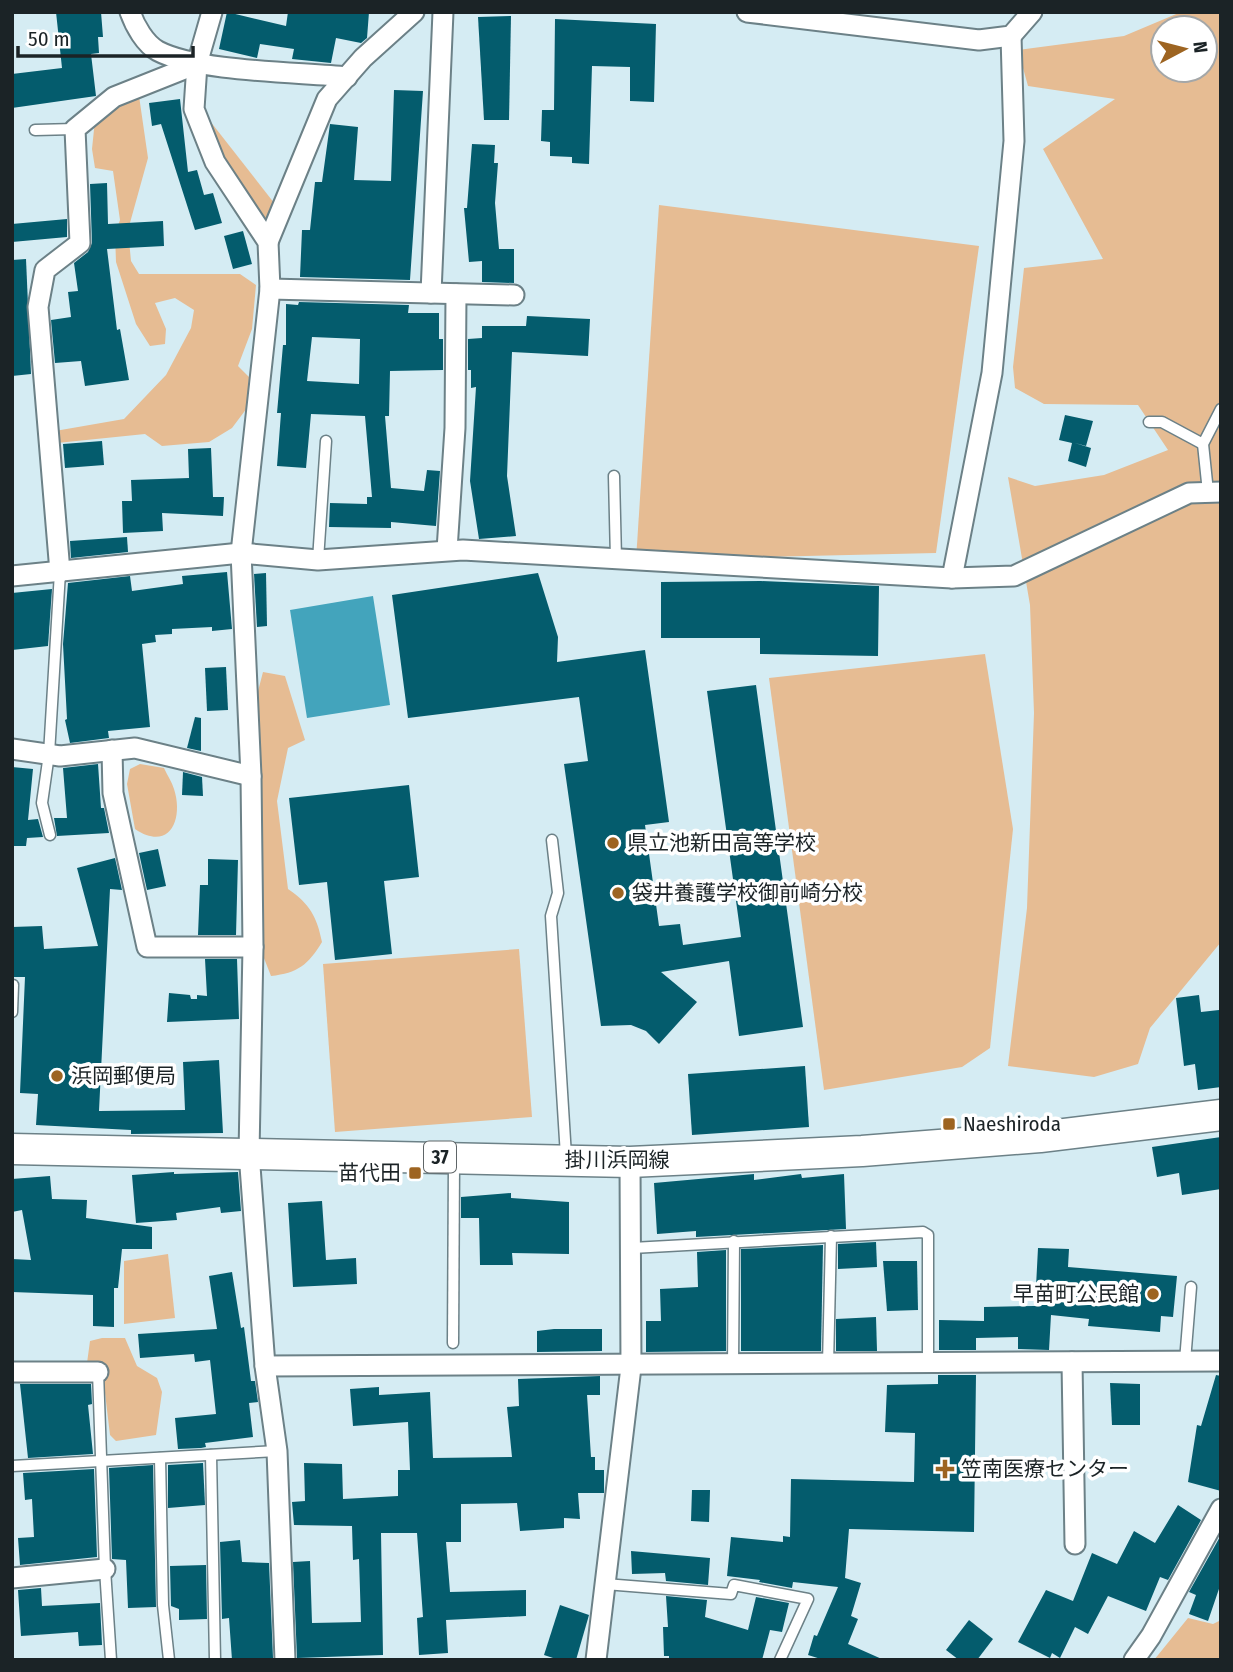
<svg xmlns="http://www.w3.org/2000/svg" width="1233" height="1672" font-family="'Fira Sans Condensed','Noto Sans JP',sans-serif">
	<rect width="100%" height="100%" fill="#d5ecf3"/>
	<g fill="#e6bc93" fill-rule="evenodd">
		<path d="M1181,12H1221V942L1150,1028L1138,1064L1094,1077L1008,1066L1027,908L1034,713L1030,605L1008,477L1035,486L1104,475L1168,450L1138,405L1044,404L1015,388L1013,367L1024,268L1103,259L1043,149L1115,99L1028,86L1018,50L1124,36ZM1163,28H1205V70H1163Z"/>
		<polygon points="138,89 148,158 128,230 131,261 139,274 240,274 256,285 252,329 238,366 249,377 247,408 232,428 209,442 162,446 145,434 57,443 55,431 124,419 166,375 191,328 194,310 175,298 155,303 166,329 165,344 150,346 136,324 116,262 115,234 120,220 113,171 95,168 92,149 95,120"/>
		<polygon points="199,107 278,208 268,234 218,161"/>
		<polygon points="659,205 979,246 936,553 636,560"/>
		<polygon points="985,654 1013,829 990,1048 962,1067 824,1090 769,678"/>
		<path d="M263,672L285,676L305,740L288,748L277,801L288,889C310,904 317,917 322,942C308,965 298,973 271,976L260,948L256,749L257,695Z"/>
		<path d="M140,764L164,768C167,775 172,782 174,789C184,820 169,852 135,829L127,784L130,769Z"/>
		<polygon points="519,949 532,1117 335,1132 323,964"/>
		<polygon points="168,1254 175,1318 124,1324 124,1261"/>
		<polygon points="102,1338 125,1338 137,1366 157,1378 162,1392 156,1435 116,1441 110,1435 105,1393 87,1363 90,1341"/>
		<polygon points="1188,1618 1213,1624 1221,1620 1221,1660 1154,1660"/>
	</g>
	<polygon fill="#43a4bc" points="373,596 390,705 307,718 290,610"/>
	<g fill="#045c6d" fill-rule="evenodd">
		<polygon points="56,12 101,12 103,37 98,37 99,53 91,54 96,96 12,108 12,74 62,68"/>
		<polygon points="227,12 286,26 288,12 369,12 367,38 361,43 336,38 331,63 292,59 294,49 260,44 257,58 219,49"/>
		<polygon points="511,16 509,120 484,120 478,17"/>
		<polygon points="555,19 656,24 654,102 630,101 630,67 592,66 589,164 572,163 572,157 550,156 550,142 541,141 542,110 554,110"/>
		<polygon points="394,90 423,91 410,280 300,277 302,230 310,230 315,182 322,182 330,124 358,127 354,180 391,181"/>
		<polygon points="180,99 188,172 197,170 204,195 213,193 222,223 195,230 161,124 152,126 149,103"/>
		<polygon points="472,144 495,145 494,163 498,163 495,203 499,249 514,249 514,283 482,282 482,261 469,262 464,208 467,208"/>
		<polygon points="107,183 108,224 163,221 164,246 107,249 117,330 120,329 129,380 85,386 81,361 55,363 51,320 71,317 68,292 78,291 74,263 88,252 92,243 90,184"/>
		<polygon points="67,219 67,237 12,242 12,224"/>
		<polygon points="243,231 252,264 233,269 224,236"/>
		<polygon points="26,259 31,374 12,376 12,260"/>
		<path d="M299,302L409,305L408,313H439V339H443V370L390,371L389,416H385L391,488L424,491L427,470L440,471L436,526L391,522V528L329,527L330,503L367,504V497H372L365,416L311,414L306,468L277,466L281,413H277L283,345H286V304L298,305ZM312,337L360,339L359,384L307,381Z"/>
		<polygon points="527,316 590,319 588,356 512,352 507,476 516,536 479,539 470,481 476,387 471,388 471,370 468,370 468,339 482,338 482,326 526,326"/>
		<polygon points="1065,415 1093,421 1086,446 1075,443 1091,448 1086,467 1068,461 1072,443 1059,440"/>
		<polygon points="102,441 104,465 65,468 63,444"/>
		<polygon points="211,448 213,497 224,497 223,516 162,513 163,531 123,533 122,501 132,501 131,480 189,478 188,449"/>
		<polygon points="127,537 128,552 71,558 70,541"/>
		<polygon points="227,572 232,629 212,631 212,627 172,629 172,634 155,635 156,642 142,644 150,727 108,731 109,738 70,743 65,720 67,719 63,644 68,583 130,576 132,591 183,584 182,576"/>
		<polygon points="266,573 267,626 257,627 254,574"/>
		<polygon points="538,573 558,637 557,662 645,650 669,822 645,825 659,926 680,924 683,945 741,937 707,691 756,685 803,1027 739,1036 729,961 661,972 697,1002 659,1044 646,1031 631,1025 601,1026 564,764 588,761 579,697 408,718 392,595"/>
		<polygon points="661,582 761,581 879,586 878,656 760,654 760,638 661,638"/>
		<polygon points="52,589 48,646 12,650 12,593"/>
		<polygon points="226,667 228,710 207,711 205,668"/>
		<polygon points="195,717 201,718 201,751 187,748"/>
		<polygon points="98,764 101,808 104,808 109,833 57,836 54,818 67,818 63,768"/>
		<polygon points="12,767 33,769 28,820 38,819 43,837 27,838 26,846 12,846"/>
		<polygon points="183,772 202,777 203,796 182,795"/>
		<polygon points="409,785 419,877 384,881 392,954 335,960 327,882 299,885 289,798"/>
		<polygon points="158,849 166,886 147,890 139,853"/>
		<polygon points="115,858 122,890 110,889 99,1111 185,1110 183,1062 219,1060 223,1133 131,1134 131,1130 36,1125 38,1094 20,1093 25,977 12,977 12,927 42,926 44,949 98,946 77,868"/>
		<polygon points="208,859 238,860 236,935 198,935 200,885 208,885"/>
		<polygon points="205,959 237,959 239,1019 167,1022 169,993 190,995 191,999 197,999 197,995 207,996"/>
		<polygon points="1199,995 1201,1012 1219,1010 1221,1087 1198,1090 1195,1064 1184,1066 1176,998"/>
		<polygon points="805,1066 809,1127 692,1135 688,1074"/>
		<polygon points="1221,1137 1221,1189 1182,1195 1179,1173 1157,1177 1152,1147"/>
		<polygon points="174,1172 174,1174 238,1172 241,1211 221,1213 220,1207 176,1213 177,1220 136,1223 132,1175"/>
		<polygon points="754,1174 754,1180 801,1174 802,1178 844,1174 846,1229 696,1237 696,1231 657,1234 654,1183"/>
		<polygon points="50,1176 52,1199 87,1200 86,1218 152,1227 152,1249 122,1249 118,1288 114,1288 114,1327 93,1326 93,1295 12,1292 12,1259 31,1260 22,1210 12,1212 12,1179"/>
		<polygon points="511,1193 511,1198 569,1202 569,1254 512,1253 513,1265 480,1265 479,1218 461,1218 461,1197"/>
		<polygon points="322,1201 326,1260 356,1258 357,1284 293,1287 288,1203"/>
		<polygon points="876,1242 877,1267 838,1269 838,1244"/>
		<polygon points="823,1245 821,1351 741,1351 741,1249"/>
		<polygon points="1038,1248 1069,1249 1068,1267 1177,1276 1173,1317 1161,1316 1160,1332 1088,1326 1089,1319 1051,1315 1049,1350 1018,1349 1018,1337 976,1338 976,1350 939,1350 939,1320 984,1321 984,1307 1035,1306"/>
		<polygon points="726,1250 726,1351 646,1352 646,1321 661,1321 660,1289 698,1287 697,1252"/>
		<polygon points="883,1261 917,1261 918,1310 887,1311"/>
		<polygon points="232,1272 241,1328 244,1327 251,1381 255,1381 258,1402 249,1403 253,1437 205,1443 206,1447 201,1448 178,1449 175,1418 216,1414 210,1360 195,1362 194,1354 140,1358 138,1334 217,1329 209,1276"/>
		<polygon points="876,1317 877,1351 836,1351 836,1319"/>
		<polygon points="554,1329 602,1329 602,1351 537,1352 537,1331"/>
		<polygon points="938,1375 976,1375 974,1532 849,1529 845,1578 861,1583 851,1616 858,1619 848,1644 884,1660 824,1660 808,1655 814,1635 817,1636 838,1587 793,1582 792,1588 759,1582 760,1580 727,1576 731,1537 783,1542 783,1536 790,1537 791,1479 914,1482 915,1433 885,1432 887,1385 938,1384"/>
		<polygon points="1216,1375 1221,1376 1221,1491 1188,1482 1197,1425 1201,1426"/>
		<polygon points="600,1376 600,1395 587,1395 591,1457 595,1457 595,1470 604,1470 604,1493 578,1493 580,1519 564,1518 564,1528 520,1531 517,1503 461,1504 461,1542 446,1542 450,1592 526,1590 526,1616 446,1620 448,1653 419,1655 417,1618 423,1617 417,1533 381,1533 383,1655 297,1658 293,1562 310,1561 312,1623 361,1622 359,1559 353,1560 352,1526 294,1525 292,1502 305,1501 304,1463 342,1464 343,1499 398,1496 398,1470 410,1470 408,1422 353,1426 350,1389 379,1387 379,1395 430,1392 433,1458 512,1457 507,1407 519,1406 518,1379"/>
		<polygon points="1110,1383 1140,1384 1140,1425 1112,1425"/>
		<polygon points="20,1384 91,1384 92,1404 88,1405 93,1454 28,1458"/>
		<polygon points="203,1463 205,1505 168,1508 168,1465"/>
		<polygon points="153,1465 156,1607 128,1608 126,1560 112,1559 109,1468"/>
		<polygon points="94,1469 97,1557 20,1565 18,1538 34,1537 32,1499 25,1500 23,1473"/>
		<polygon points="692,1490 710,1490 709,1522 691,1521"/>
		<polygon points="1178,1505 1201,1520 1168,1580 1160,1577 1146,1611 1108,1596 1088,1634 1075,1627 1060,1658 1052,1653 1050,1658 1018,1642 1046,1590 1073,1601 1092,1553 1117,1564 1134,1531 1155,1543"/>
		<polygon points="1221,1535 1221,1583 1208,1621 1189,1614 1196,1595 1189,1592"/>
		<polygon points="240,1540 242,1562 269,1563 273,1658 232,1660 229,1618 222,1619 220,1542"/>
		<polygon points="631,1551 710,1558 708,1585 666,1581 665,1573 632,1574"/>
		<polygon points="206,1565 207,1619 179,1620 179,1609 171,1606 170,1566"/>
		<polygon points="41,1588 42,1606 100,1603 102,1645 79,1646 78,1632 21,1636 18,1590"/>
		<polygon points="666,1596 707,1600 705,1617 748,1630 756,1597 789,1603 782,1632 770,1630 762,1660 669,1660 669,1656 664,1656 663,1627 668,1627"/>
		<polygon points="560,1605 589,1615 576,1660 559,1660 544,1655"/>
		<polygon points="969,1620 993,1639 977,1660 959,1660 946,1650"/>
	</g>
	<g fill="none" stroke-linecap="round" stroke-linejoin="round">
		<g stroke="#6c8187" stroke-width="13">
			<g id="lane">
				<polyline points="35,130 75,129"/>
				<polyline points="1149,422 1162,422 1203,444"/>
				<polyline points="614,476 616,559"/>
				<polyline points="1208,492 1203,444 1221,409"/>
				<polyline points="318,560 326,441"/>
				<polyline points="50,835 42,803 49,754 60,572"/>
				<polyline points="552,840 558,893 551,916 566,1156"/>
				<polyline points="12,1012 13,985"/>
				<polyline points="632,1248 923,1232 928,1235 928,1363"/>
				<polyline points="453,1343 454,1162"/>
				<polyline points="1185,1361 1191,1287"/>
				<polyline points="828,1365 831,1236"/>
				<polyline points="733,1366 734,1241"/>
				<polyline points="98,1372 105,1569 111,1660"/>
				<polyline points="211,1455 215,1660"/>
				<polyline points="160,1458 163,1605 169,1660"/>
				<polyline points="12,1466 277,1451"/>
				<polyline points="605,1584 731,1594 734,1585 808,1599 780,1660"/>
			</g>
		</g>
		<g stroke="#6c8187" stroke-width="23">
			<g id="street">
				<path d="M130,12C135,26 145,44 158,51C198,72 299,72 347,77"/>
				<polyline points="212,12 197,64 194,109 215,162 268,242 270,289 241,553 251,776 253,947 249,1153 265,1366 277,1451 285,1660"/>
				<polyline points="747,12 979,40 1011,36 1032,12"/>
				<polyline points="268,242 327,99 363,58 414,12"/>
				<polyline points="270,289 514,295"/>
				<polyline points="431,293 443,12"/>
				<polyline points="447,550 455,428 456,294"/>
				<polyline points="60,572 38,307 45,270 80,243 75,129 114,97 197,64"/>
				<polyline points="12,576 241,553 318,560 463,550 952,578 1014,576 1189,493 1221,492"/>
				<polyline points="952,578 992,373 1014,141 1011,36"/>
				<polyline points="12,749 60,756 135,748 251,776"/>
				<polyline points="112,750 113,793 147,947 253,947"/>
				<polyline points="1072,1362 1075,1544"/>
				<polyline points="265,1366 1221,1361"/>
				<polyline points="12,1372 98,1372"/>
				<polyline points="12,1578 105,1569"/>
				<polyline points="596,1660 631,1367 630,1162"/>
				<polyline points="1134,1660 1151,1636 1221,1509"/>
			</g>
		</g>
		<g stroke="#6c8187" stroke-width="33">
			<polyline id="primary" points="12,1149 630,1162 862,1151 1040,1137 1221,1115"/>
		</g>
		<use href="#lane" stroke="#fff" stroke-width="10"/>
		<use href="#street" stroke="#fff" stroke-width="19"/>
		<use href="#primary" stroke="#fff" stroke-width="30"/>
	</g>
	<g fill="#9d6421" stroke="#fff" stroke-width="2.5">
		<circle cx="613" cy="843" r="7"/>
		<circle cx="618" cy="893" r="7"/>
		<circle cx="57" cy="1076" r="7"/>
		<rect x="942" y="1117" width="14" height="14" rx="3.5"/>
		<rect x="408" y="1166" width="14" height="14" rx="3.5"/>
		<circle cx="1153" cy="1294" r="7"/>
		<path d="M941.5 1458.5h7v7h7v7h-7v7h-7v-7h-7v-7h7z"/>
	</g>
	<g text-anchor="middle" stroke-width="7" stroke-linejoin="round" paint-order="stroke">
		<rect fill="#fff" stroke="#5f6567" stroke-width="2" x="424" y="1141.5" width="32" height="31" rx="5"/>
		<g font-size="19" font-weight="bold" fill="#1b2326">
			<text x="440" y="1164">37</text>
		</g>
		<g font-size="21" fill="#1b2326" stroke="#fff" text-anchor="start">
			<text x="627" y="850">県立池新田高等学校</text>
			<text x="632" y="900">袋井養護学校御前崎分校</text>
			<text x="71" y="1083">浜岡郵便局</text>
			<text x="963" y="1131">Naeshiroda</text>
			<text x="401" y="1180" text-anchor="end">苗代田</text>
			<text x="1139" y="1301" text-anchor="end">早苗町公民館</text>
			<text x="961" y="1476">笠南医療センター</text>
		</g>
		<g font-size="21" fill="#1b2326" stroke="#fff">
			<text x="617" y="1167">掛川浜岡線</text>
		</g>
	</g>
	<rect width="1233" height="1672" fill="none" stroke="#1b2326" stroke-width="28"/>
	<g transform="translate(1184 49) rotate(83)"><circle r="33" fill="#ffffff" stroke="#a4a7a8" stroke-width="2"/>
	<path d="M0-5L12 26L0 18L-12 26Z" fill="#9d6421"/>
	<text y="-10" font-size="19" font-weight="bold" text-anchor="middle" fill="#1b2326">N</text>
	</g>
	<path d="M18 46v10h175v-10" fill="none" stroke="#1b2326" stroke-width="3.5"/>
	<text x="28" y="46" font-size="21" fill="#1b2326" stroke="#ffffff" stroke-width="5" paint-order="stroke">50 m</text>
</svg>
